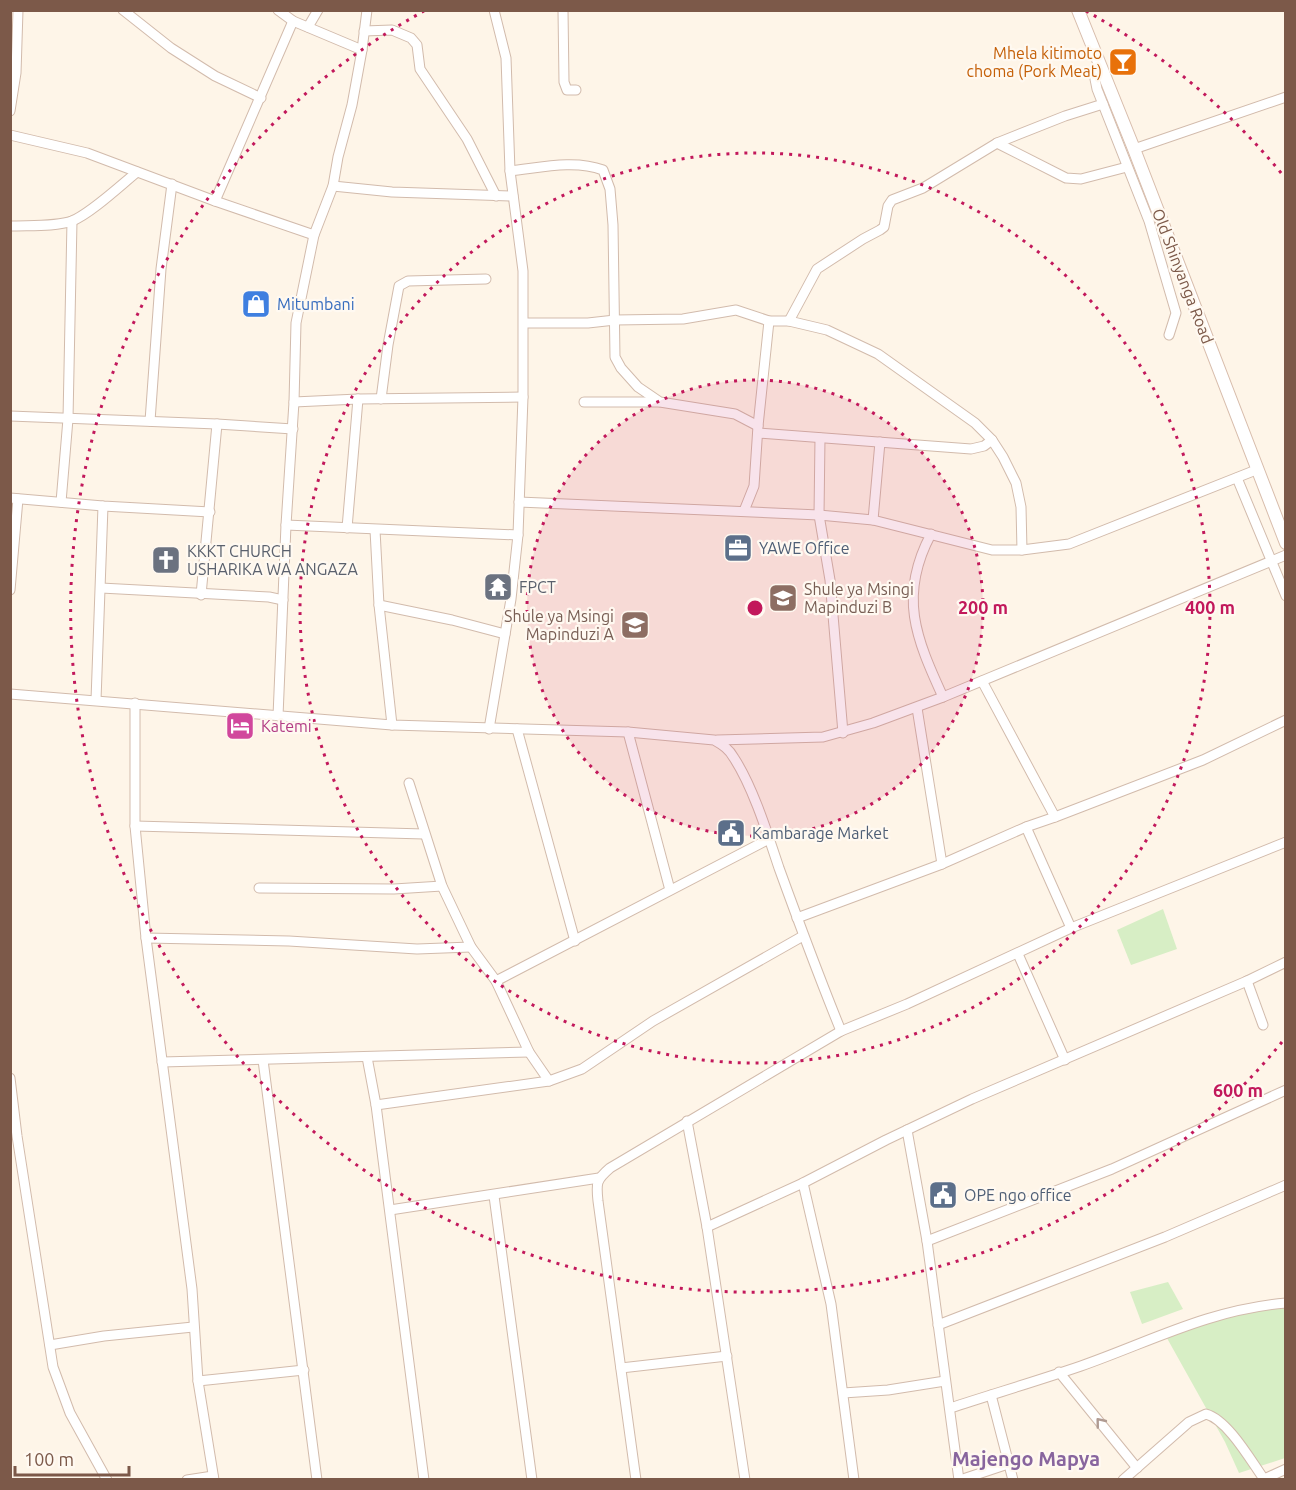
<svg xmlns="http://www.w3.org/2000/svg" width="1296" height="1490" font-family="Ubuntu,sans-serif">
	<rect width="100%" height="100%" fill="#fef5e8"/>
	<g fill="#d7eec5">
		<polygon points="1163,909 1177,949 1131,965 1117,930"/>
		<polygon points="1168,1282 1183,1309 1142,1324 1130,1292"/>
		<polygon points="1285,1305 1285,1458 1239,1473 1225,1442 1163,1331"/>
	</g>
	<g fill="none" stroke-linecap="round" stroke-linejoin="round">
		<g stroke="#d2bbac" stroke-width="11">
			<g id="street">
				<polyline points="123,10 171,48 215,76 261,98"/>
				<polyline points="278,10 293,21 362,50"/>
				<polyline points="563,10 564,82 567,90 576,90"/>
				<polyline points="308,27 318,10"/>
				<polyline points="364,31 392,30 411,38 417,45 420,69 467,139 496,196"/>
				<polyline points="1099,65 1095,79 1097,89 1149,221 1176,313 1169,335"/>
				<polyline points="10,111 16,73 18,10"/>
				<polyline points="10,135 87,153 215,201 314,235"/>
				<polyline points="997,143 1066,178 1081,179 1127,167"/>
				<polyline points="1134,149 1286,97"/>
				<path d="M510,171C539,168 574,159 603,170L610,189L613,225L615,357L621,368L638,387L660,402L735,414L758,426"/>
				<polyline points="333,186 392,192 513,196"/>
				<polyline points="215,201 293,21"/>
				<path d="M10,226C28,225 55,227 72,221C90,214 121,185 137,172"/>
				<polyline points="789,321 817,269 863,239 880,230 884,227 888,206 892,200 923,188 997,143 1065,116 1103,104"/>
				<polyline points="524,323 588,323 615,320 683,319 736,310 769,321 789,321 827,330 878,354 975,423 992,440 1003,457 1016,483 1021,507 1022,550"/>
				<polyline points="381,399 388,345 399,286 408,281 486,279"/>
				<polyline points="294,402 358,399 523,397"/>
				<polyline points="584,402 658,402"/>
				<polyline points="10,416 217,424 293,429"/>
				<polyline points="150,421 161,269 172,184"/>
				<polyline points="758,433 971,449 984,446 992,440"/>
				<polyline points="820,438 819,515 830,580 843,733"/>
				<polyline points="1237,478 1286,596"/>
				<polyline points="10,498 103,506 210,512"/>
				<polyline points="61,502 68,419 72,221"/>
				<polyline points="519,502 819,515 873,520 992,550 1022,550 1069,544 1256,470"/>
				<polyline points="744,511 754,486 758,426 769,321"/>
				<polyline points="873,520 880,442"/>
				<polyline points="286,525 518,535"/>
				<polyline points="347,528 358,399"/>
				<polyline points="375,530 379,605 392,725"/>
				<path d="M931,534C898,596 916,638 943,697"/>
				<polyline points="101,588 269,597 283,600"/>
				<polyline points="10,590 18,499"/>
				<polyline points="201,595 217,424"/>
				<polyline points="379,605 452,620 505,634"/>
				<polyline points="982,681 1055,817"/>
				<path d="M10,694L392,725L628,732L714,740C723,745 729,749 734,758C753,787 768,835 779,868C799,923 819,977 841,1031"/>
				<polyline points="96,700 103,506"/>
				<polyline points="135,703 135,826 146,938 192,1289 198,1381 214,1480"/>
				<polyline points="917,708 942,864"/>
				<polyline points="278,716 286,525 294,402 296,323 314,235 333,186 338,157 352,105 362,50 367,10"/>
				<polyline points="489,729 511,599 518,535 523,397 523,271 510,171 506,58 494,10"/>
				<polyline points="517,729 575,941"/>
				<polyline points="628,732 670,890"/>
				<polyline points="717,740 823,737 873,723 943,697 1286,555"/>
				<polyline points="409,783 442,886 471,947 496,981 529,1052 549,1081"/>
				<polyline points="135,826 424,834"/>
				<polyline points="1026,827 1071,928"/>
				<polyline points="259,888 394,889 442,886"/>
				<polyline points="797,918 942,864 1026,827 1055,817 1203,760 1286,720"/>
				<polyline points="146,938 289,941 417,949 471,947"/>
				<polyline points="1018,954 1065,1060"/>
				<polyline points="496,981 769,839"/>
				<polyline points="1247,981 1263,1025"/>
				<polyline points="367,1057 376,1105 424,1480"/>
				<polyline points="263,1060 317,1480"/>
				<polyline points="162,1062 529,1052"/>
				<polyline points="10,1078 17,1136 53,1367 70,1413 107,1480"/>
				<polyline points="376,1105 549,1081 582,1069 653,1021 803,936"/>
				<polyline points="687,1121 707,1227 745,1480"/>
				<polyline points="907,1130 927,1241 959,1480"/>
				<polyline points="803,1183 831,1304 854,1480"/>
				<polyline points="494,1196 532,1480"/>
				<polyline points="390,1210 599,1178"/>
				<polyline points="707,1227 803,1183 886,1140 972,1099 1247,981 1286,962"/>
				<polyline points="927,1241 1112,1169 1286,1090"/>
				<polyline points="938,1325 1165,1237 1286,1185"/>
				<polyline points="50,1345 104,1336 193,1327"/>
				<polyline points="621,1368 727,1356"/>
				<polyline points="1059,1372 1137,1468"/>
				<polyline points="198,1381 304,1370"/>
				<polyline points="843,1393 888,1390 945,1381"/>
				<polyline points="991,1395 1013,1480"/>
				<path d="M950,1408C993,1394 1037,1381 1081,1366C1152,1341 1208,1310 1286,1303"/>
				<polyline points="187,1480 213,1476"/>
				<path d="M636,1480L598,1201C596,1183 596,1180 610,1168L841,1031L907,1004L1071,928L1286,842"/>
				<polyline points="960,1480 1008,1464"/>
				<path d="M1123,1480L1189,1422L1206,1414C1228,1420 1251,1461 1264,1479"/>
				<polyline points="1262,1480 1286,1469"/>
			</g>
		</g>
		<g stroke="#d8bdac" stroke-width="14">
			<polyline id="secondary" points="1078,10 1134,149 1286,543"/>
		</g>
		<use href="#street" stroke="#fff" stroke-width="9"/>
		<use href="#secondary" stroke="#fff" stroke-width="12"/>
	</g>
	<defs><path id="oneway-chevron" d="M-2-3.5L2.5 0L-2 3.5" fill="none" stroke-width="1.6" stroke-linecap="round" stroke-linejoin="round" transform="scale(1.5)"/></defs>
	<use stroke="#b09b92" href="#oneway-chevron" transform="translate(1100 1422) rotate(-129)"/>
	<circle cx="755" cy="608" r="228" fill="#c2185b" fill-opacity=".12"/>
	<g fill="none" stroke="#c2185b" stroke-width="3" stroke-dasharray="3 6">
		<circle cx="755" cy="608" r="228"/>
		<circle cx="755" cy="608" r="455"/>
		<path d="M1282 1042A683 683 0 1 1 424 11M1086 11A683 683 0 0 1 1282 174"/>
	</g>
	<defs>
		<g id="bar-square" transform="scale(1.5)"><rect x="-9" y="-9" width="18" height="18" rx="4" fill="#e8710a" stroke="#fff9f1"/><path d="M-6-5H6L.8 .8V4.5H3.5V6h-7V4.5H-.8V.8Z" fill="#fff"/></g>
		<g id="shop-square" transform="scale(1.5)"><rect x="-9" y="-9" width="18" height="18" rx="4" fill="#3f7fe0" stroke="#fff9f1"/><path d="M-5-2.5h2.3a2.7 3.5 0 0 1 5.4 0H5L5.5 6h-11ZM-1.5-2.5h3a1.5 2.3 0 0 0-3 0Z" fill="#fff"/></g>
		<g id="office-square" transform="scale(1.5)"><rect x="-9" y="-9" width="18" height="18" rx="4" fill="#5c6f8a" stroke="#fff9f1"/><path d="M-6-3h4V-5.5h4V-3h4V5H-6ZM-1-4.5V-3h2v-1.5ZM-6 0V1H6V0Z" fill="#fff"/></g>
		<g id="church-square" transform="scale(1.5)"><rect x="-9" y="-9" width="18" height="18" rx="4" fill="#6b7280" stroke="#fff9f1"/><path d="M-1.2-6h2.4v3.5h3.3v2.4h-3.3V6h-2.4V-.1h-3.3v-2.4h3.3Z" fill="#fff"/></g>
		<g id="temple-square" transform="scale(1.5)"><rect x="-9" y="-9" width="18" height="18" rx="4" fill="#6b7280" stroke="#fff9f1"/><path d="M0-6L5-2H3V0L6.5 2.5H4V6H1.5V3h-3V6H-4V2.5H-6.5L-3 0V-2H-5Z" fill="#fff"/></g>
		<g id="school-square" transform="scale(1.5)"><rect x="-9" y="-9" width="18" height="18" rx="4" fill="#8d6e63" stroke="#fff9f1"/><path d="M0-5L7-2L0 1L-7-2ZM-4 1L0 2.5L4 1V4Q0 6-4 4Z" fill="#fff"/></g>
		<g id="hotel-square" transform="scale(1.5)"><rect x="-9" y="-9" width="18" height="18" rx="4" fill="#d1479c" stroke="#fff9f1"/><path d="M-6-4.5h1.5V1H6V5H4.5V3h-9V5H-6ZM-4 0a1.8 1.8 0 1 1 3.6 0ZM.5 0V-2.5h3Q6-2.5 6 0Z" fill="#fff"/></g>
		<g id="civic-square" transform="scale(1.5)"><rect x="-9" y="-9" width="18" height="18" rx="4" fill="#5c6f8a" stroke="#fff9f1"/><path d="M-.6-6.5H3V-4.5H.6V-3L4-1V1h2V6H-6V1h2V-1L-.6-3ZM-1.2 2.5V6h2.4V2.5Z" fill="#fff"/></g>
	</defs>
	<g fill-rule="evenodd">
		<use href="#bar-square" x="1123" y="62"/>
		<use href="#shop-square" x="256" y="304"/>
		<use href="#office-square" x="738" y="548"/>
		<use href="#church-square" x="166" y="560"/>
		<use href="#temple-square" x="498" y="587"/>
		<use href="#school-square" x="783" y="598"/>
		<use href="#school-square" x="635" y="625"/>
		<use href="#hotel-square" x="240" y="726"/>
		<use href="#civic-square" x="731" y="833"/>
		<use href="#civic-square" x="943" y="1195"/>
	</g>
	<g text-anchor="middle" stroke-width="4.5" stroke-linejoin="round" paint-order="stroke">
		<g font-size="16" fill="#c56008" stroke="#fff9f1" text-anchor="end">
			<text x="1102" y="59">Mhela kitimoto<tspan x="1102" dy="18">choma (Pork Meat)</tspan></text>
		</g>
		<g font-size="16" fill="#7c5949" stroke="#fff9f1">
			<text transform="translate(1183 276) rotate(69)" y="6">Old Shinyanga Road</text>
		</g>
		<g font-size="16" fill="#366cbe" stroke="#fff9f1" text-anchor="start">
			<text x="277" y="310">Mitumbani</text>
		</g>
		<g font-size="16" fill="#4e5e75" stroke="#fff9f1" text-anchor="start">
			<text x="759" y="554">YAWE Office</text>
			<text x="752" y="839">Kambarage Market</text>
			<text x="964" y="1201">OPE ngo office</text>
		</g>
		<g font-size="16" fill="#5b616d" stroke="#fff9f1" text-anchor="start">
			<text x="187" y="557">KKKT CHURCH<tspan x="187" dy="18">USHARIKA WA ANGAZA</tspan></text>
			<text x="519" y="593">FPCT</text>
		</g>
		<g font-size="16" fill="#785e54" stroke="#fff9f1" text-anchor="start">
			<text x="804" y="595">Shule ya Msingi<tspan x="804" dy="18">Mapinduzi B</tspan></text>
			<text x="614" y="622" text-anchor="end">Shule ya Msingi<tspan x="614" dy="18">Mapinduzi A</tspan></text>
		</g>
		<g font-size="16" fill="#b23c85" stroke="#fff9f1" text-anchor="start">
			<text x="261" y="732">Katemi</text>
		</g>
		<g font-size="20" font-weight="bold" fill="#88659e" stroke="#fff9f1">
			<text x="1026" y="1466">Majengo Mapya</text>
		</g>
	</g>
	<circle cx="755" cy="608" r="9" fill="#c2185b" stroke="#fff9f1" stroke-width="3"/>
	<g font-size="18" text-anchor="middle" font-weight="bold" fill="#c2185b" stroke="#fff9f1" stroke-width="4.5" stroke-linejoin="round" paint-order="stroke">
		<text x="983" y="614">200 m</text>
		<text x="1210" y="614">400 m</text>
		<text x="1238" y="1097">600 m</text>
	</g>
	<rect width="1296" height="1490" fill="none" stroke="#7c5949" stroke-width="24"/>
	<path d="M15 1466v9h114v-9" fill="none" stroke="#7c5949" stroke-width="3"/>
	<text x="24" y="1466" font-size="18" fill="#7c5949" stroke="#fff9f1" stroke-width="4.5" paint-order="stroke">100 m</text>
</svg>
